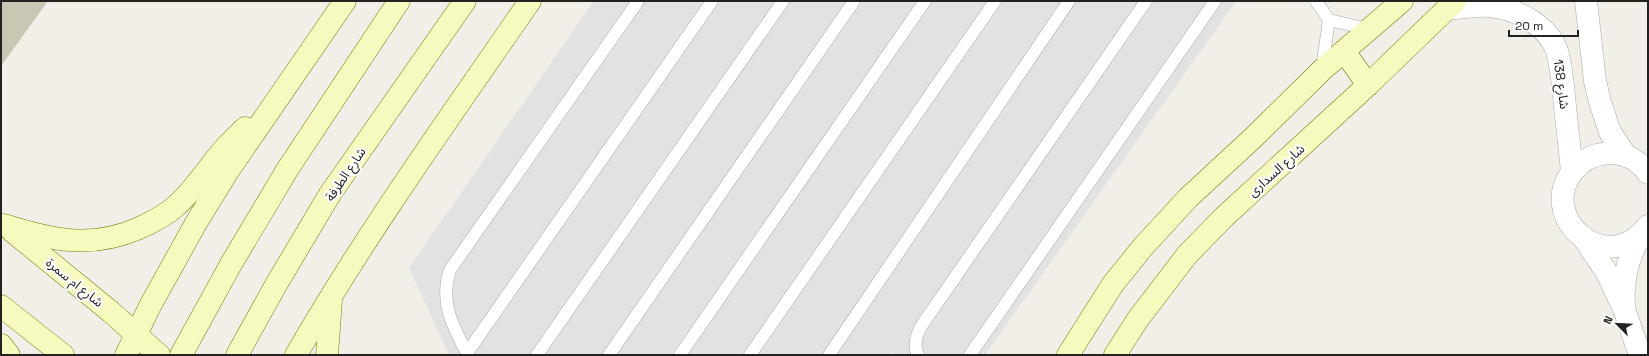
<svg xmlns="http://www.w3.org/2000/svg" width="1649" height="356" font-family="'Space Grotesk','Noto Sans Arabic',sans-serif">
	<rect width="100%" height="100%" fill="#f2efe9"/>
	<polygon fill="#c7c7b4" points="1,1 48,1 1,66"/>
	<polygon fill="#e2e2e2" points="594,1 1236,1 985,355 897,355 892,352 890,355 449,355 409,268"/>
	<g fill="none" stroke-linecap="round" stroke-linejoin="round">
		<g stroke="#a9a9a9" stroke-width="13">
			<g id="lane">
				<polyline points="1316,1 1329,20 1368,29"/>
				<polyline points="1322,68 1329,20"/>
				<polyline points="467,353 712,1"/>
				<path d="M468,355C453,327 439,302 450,270L638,1"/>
				<polyline points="537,355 783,1"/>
				<polyline points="609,355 854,1"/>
				<polyline points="680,355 925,1"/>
				<polyline points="750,355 995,1"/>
				<polyline points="829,355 1069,1"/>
				<path d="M918,355C913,345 916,335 922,325L1146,1"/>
				<polyline points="970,355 1215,1"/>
			</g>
		</g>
		<g stroke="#a9a9a9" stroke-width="23">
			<g id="street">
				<polyline points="1586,1 1595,81 1600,102 1610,132 1626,156"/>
				<path d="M1447,9C1460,8 1476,5 1489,6C1515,8 1548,25 1557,51C1562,69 1563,87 1565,106C1567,128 1570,150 1572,172"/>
				<path d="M1648,173C1637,158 1621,151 1603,154C1591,155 1582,161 1574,170C1535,214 1605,281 1648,226"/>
				<polyline points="1585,240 1607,273 1624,309 1640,355"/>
				<path d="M1624,305C1622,278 1628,255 1643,232"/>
			</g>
		</g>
		<g stroke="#707d05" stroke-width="23">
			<g id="secondary">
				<polyline points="1344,51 1368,85"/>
				<path d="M4,225C51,240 90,249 137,229C151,223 165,216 176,206C193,191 205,172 219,155C227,145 236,137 245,128"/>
				<polyline points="12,231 111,312 159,355"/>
				<polyline points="1,306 63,355"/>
				<polyline points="1,345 9,355"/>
				<polyline points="126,355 150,306 196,223 228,171 345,1"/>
				<polyline points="181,355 231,264 287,170 399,1"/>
				<polyline points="237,355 277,283 330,194 465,1"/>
				<path d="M296,355C367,232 450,117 530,1"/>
				<polyline points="327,355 331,300"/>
				<polyline points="1068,355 1113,284 1142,248 1188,198 1254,137 1322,70 1402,1"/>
				<polyline points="1115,355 1138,319 1187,255 1224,217 1368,85 1455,1"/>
			</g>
		</g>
		<use href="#lane" stroke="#fff" stroke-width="12"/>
		<use href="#street" stroke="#fff" stroke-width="22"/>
		<use href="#secondary" stroke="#f7fabf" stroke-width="22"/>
	</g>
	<g text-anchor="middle" stroke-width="4" stroke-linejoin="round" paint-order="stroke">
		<g font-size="13" fill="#222" stroke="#fff">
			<text transform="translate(1562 84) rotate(82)" y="5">شارع 138</text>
			<text transform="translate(1276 170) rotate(-42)" y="5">شارع السدارى</text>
			<text transform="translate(345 174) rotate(-56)" y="5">شارع الطرفة</text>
			<text transform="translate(75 282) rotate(39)" y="5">شارع ام سمرة</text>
		</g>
	</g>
	<rect width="1649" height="356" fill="none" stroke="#222222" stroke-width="4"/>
	<g transform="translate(1617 324) rotate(294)" stroke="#ffffff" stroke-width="3" paint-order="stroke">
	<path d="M0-3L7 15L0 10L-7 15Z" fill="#222222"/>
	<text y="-6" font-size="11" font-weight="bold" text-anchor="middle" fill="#222222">N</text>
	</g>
	<path d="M1509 30v6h69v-6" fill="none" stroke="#222222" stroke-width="2"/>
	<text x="1515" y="30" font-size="12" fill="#222222" stroke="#ffffff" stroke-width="3" paint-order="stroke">20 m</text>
</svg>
